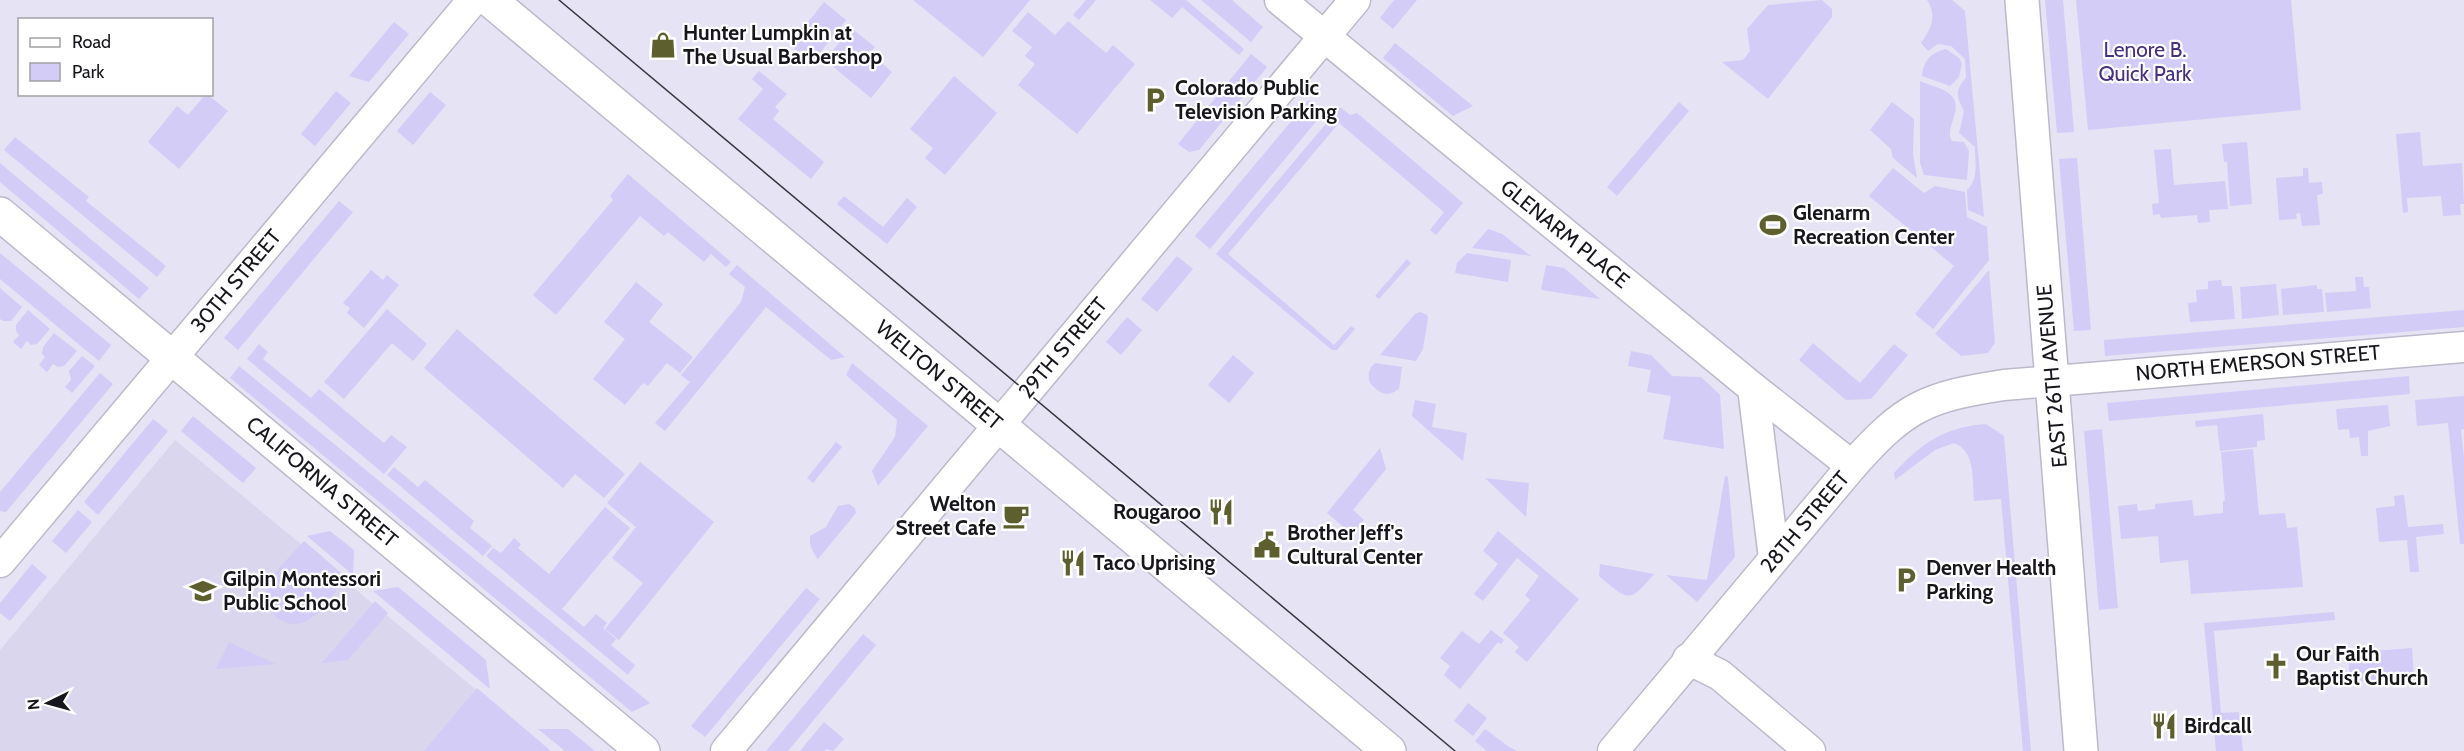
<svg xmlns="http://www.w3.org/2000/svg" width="2464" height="751" font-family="Cabin,sans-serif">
	<rect width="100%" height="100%" fill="#e6e3f4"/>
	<polygon fill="#dad6ee" points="175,440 401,627 549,751 0,751 0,650"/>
	<g fill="#d3ccf7">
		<polygon points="913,0 1030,0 983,57"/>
		<polygon points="1086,0 1096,0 1079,20 1073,15"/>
		<polygon points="1150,0 1186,0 1244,49 1239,55 1182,7 1172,18"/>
		<polygon points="1201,0 1232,0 1263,27 1251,42"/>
		<polygon points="1394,0 1417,0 1393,29 1380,18"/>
		<polygon points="1822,0 1832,9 1832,17 1768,99 1722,62 1743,60 1750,51 1747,29 1768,5"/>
		<path d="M1927,0H1952L1965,11L1984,217L1968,210L1967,190C1979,179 1975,163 1975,147L1959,133L1964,111C1957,97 1954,91 1966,78L1965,59L1951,46L1938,44L1928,51L1921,43C1932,28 1937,16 1927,0Z"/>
		<polygon points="2045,0 2063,0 2074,132 2057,133"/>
		<polygon points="2076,0 2291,0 2301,110 2088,130"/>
		<polygon points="824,2 846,20 812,63 790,45"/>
		<polygon points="1028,12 1055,35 1068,21 1106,53 1113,45 1135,64 1077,134 1018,85 1035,64 1025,56 1032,47 1012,31"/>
		<polygon points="394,22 409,34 369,82 349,76"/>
		<polygon points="851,28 875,47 870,53 892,72 871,98 825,60"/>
		<polygon points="1395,43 1473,106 1453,116 1383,58"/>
		<path d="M1946,49L1959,58L1962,64L1959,77L1950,86L1922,76C1923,61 1931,52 1946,49Z"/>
		<polygon points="1251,54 1267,67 1199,150 1189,152 1178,144"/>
		<polygon points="759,71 787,94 775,107 779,111 773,119 824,162 811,179 738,119 763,89 752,79"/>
		<polygon points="954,76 997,113 945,175 925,158 933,148 910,129"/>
		<path d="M1920,81C1929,85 1939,87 1947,92C1968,106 1943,127 1952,141L1964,142L1969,151L1967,180L1924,175L1920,163Z"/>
		<polygon points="336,91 351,103 315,146 301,134"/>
		<polygon points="430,92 446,105 413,145 397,131"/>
		<polygon points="205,95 208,95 228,111 179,169 148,142 177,106 188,115"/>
		<polygon points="1309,100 1324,112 1210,249 1195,236"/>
		<polygon points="1679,102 1689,111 1617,196 1607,187"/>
		<polygon points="1892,102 1914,119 1913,154 1917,178 1893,158 1891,149 1870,130"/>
		<polygon points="1340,107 1350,115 1357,113 1463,203 1436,235 1430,230 1444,212 1339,123 1228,254 1334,345 1351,326 1355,329 1337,350 1332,350 1216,254"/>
		<polygon points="2420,132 2423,166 2462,163 2464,204 2460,204 2461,215 2443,216 2441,196 2407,198 2408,212 2403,213 2396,134"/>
		<polygon points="15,137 89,197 86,201 166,266 157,277 4,150"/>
		<polygon points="2247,142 2252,204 2230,206 2227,162 2224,162 2222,144"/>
		<polygon points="2171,149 2174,185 2225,181 2228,209 2209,210 2210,222 2198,223 2197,215 2161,218 2160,214 2153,215 2152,204 2159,203 2154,150"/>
		<polygon points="2077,158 2091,330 2074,331 2059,159"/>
		<polygon points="0,163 149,288 139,299 0,182"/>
		<polygon points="1893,168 1924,193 1935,186 1965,192 1967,217 1987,227 1989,260 1933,329 1915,314 1954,266 1869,196"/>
		<polygon points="2303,168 2308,168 2309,183 2322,182 2323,194 2317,195 2320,225 2302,226 2300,213 2296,214 2297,219 2279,220 2276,178 2303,176"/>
		<polygon points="628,174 731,262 726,267 711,254 704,262 668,232 664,236 640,216 556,315 533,295 613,200 610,196"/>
		<polygon points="844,196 883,227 907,198 917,207 887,244 837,204"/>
		<polygon points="339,201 353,212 238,350 224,338"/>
		<polygon points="1488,229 1502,234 1531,256 1472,248"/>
		<polygon points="0,253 111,345 99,361 0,279"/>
		<polygon points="1467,253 1511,260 1508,282 1455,273 1457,263"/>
		<polygon points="1177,256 1193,269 1157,312 1141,299"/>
		<polygon points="1407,259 1411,263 1379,299 1375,296"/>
		<polygon points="737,265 845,357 831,360 766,307 665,431 655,423 690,382 681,375 741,302 745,287 729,274"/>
		<polygon points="1546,265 1564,268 1600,299 1541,290"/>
		<polygon points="371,270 383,280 387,275 399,285 364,328 347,313 350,308 343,303"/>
		<polygon points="1989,270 1995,343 1988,353 1961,356 1935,334"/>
		<polygon points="2355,277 2363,277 2364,287 2369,287 2371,308 2327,312 2325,293 2356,291"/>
		<polygon points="2221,280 2222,286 2232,286 2235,319 2190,322 2188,303 2197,302 2196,290 2208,289 2208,281"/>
		<polygon points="636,282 663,304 649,322 693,357 680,373 667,363 648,386 643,383 625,405 593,379 625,339 604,322"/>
		<polygon points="2276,284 2279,315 2242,319 2240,287"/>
		<polygon points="2317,285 2317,289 2322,289 2324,312 2283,315 2281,289"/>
		<polygon points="0,288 22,307 11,321 3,321 0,319"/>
		<polygon points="387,309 427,344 413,361 392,343 344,399 324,382"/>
		<polygon points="28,310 50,329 37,344 31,345 27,341 21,349 13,342 19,335 16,331 16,325"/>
		<polygon points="2464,310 2464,327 2105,356 2104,340"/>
		<polygon points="1420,312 1427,315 1428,318 1423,349 1416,361 1380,355 1415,314"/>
		<polygon points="1127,317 1142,330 1121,355 1106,342"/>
		<polygon points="457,329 625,474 604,498 575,474 563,488 424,368"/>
		<polygon points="54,333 77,351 64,366 58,367 53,364 47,372 39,365 45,357 42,354 43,347"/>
		<polygon points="1813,343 1860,383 1894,344 1908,355 1871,399 1846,400 1799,360"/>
		<polygon points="259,344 268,352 263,359 311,398 319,389 384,443 391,435 407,447 384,474 247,359"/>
		<polygon points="1631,351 1651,355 1672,376 1701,377 1720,395 1724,449 1663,439 1671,396 1647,392 1651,370 1628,366"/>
		<polygon points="1233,355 1254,373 1229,403 1208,385"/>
		<polygon points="82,356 95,366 72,393 65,387 71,380 69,371"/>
		<polygon points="852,363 928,426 878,486 872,471 895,437 897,420 846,375"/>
		<path d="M1375,363L1402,367L1399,389C1387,398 1379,393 1370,383C1367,375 1369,368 1375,363Z"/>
		<polygon points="239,366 650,703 632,712 230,378"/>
		<polygon points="100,373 113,384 6,512 0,511 0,492"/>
		<polygon points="2409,376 2410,394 2109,421 2107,403"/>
		<polygon points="2464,396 2464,429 2461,430 2464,458 2464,544 2460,544 2448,423 2417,426 2415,400"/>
		<polygon points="1415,400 1436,404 1432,427 1467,433 1463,461 1412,416"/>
		<polygon points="2388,405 2390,426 2368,431 2368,456 2361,456 2359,437 2350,438 2349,429 2338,430 2336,409"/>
		<polygon points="2263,414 2265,440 2257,441 2257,447 2220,451 2217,425 2196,427 2195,421"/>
		<polygon points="193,416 256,468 243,483 181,431"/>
		<polygon points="153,419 168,431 98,515 84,502"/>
		<path d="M1986,424L2004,436L2031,751H2023L2001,499L1974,501C1972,480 1976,451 1954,443L1935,450L1895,480L1894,473C1922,443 1944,427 1986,424Z"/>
		<polygon points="2102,429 2118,608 2099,610 2084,431"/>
		<polygon points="836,442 842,447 813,483 807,478"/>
		<polygon points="1380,448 1386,469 1353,510 1364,520 1352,534 1327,513"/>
		<polygon points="2253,449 2259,515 2285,513 2287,528 2297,527 2303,587 2191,594 2188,560 2160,563 2158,536 2121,539 2118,506 2137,504 2138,511 2155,509 2155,504 2192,500 2194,516 2223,513 2223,501 2225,501 2221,452"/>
		<polygon points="640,462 714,522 619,640 605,629 643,583 612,558 636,527 607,503"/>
		<polygon points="394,467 418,487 425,480 474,521 470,528 492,546 483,556 387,475"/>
		<polygon points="1725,476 1728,477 1735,557 1697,602 1666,575 1707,580"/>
		<polygon points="1485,478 1529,483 1526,517"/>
		<polygon points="2404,495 2408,527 2443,524 2444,534 2416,537 2419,572 2410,572 2407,540 2379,542 2376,508 2395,506 2394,496"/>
		<path d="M849,504L855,508L856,513L818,559C812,551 809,546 810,536L826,527L838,506Z"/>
		<polygon points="605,507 630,528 562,609 584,627 596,614 607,623 603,628 616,639 611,645 635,665 628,675 486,556 493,548 501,553 514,538 521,544 518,548 549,574"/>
		<polygon points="78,510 92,522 66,553 52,541"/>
		<polygon points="330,531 354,550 353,575 307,536"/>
		<polygon points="1498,531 1579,599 1527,662 1515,652 1519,647 1503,633 1530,600 1525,595 1539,576 1517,558 1483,601 1474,594 1498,564 1483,551"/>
		<path d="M304,541L346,577C336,590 325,609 310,619C289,634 260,613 267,588C271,573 294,553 304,541Z"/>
		<polygon points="32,564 47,577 10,621 0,613 0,603"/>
		<path d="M1600,564L1654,574C1628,605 1628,600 1599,576Z"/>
		<polygon points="398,587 486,660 490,689 373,591"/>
		<polygon points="806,588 820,599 705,737 691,726"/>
		<polygon points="375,601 388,613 348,660 322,663"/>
		<polygon points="2334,612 2335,620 2214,631 2221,713 2239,712 2243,751 2216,751 2204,623"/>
		<polygon points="1491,630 1504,640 1501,644 1498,642 1460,689 1444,675 1450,666 1440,658 1462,631 1479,644"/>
		<polygon points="863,634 876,645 788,751 766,751"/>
		<polygon points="229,642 276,664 216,669"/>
		<polygon points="2412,648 2414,677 2350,683 2348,653"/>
		<polygon points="477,688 551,751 424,751"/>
		<polygon points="1468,703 1487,718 1473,736 1454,721"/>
		<polygon points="824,722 844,739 833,751 827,749 825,751 800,751"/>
		<polygon points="538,729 568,729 595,751 565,751"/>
		<polygon points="1485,729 1509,747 1517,751 1487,751 1475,741"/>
	</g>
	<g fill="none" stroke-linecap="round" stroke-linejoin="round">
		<g stroke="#bcb9ca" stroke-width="33">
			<g id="street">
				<polyline points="1280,0 1753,388 1852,466"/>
				<polyline points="1753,388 1774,558"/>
				<polyline points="0,562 473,0"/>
				<polyline points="1688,659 1720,675 1810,751"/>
				<polyline points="726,751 1355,0"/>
				<path d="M1613,751L1852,466C1905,406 1926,397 2004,385L2464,347"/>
			</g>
		</g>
		<g stroke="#bcb9ca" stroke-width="36">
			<g id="secondary">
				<polyline points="490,0 1389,751"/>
				<polyline points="2022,0 2081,751"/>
				<polyline points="0,214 643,751"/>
			</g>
		</g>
		<use href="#street" stroke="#fff" stroke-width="30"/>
		<use href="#secondary" stroke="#fff" stroke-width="33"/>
		<polyline stroke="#38363e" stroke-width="1.5" points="559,0 1455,751"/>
	</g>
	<defs>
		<g id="shop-bare" transform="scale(2.07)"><path d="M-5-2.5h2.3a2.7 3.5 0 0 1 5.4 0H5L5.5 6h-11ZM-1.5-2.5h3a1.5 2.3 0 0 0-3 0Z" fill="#5d602e" stroke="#fff" stroke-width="2.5" paint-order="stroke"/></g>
		<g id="parking-bare" transform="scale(2.07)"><path d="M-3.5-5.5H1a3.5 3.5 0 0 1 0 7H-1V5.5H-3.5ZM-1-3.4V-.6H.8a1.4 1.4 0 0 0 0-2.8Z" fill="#5d602e" stroke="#fff" stroke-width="2.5" paint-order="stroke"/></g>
		<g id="stadium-bare" transform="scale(2.07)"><path d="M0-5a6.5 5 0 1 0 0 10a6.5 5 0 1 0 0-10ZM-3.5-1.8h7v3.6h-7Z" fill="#5d602e" stroke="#fff" stroke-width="2.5" paint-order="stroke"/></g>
		<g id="restaurant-bare" transform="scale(2.07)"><path d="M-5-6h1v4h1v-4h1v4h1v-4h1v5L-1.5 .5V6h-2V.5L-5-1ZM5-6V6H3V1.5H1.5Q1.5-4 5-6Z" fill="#5d602e" stroke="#fff" stroke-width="2.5" paint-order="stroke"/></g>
		<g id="cafe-bare" transform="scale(2.07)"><path d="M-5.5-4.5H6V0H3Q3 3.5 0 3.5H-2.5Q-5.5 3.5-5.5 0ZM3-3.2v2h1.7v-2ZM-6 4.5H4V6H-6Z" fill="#5d602e" stroke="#fff" stroke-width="2.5" paint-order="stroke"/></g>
		<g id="civic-bare" transform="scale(2.07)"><path d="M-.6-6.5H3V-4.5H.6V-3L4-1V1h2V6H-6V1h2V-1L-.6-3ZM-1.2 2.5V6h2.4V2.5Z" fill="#5d602e" stroke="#fff" stroke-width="2.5" paint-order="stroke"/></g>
		<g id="school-bare" transform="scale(2.07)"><path d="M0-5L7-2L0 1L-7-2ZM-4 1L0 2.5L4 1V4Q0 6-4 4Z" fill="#5d602e" stroke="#fff" stroke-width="2.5" paint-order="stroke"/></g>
		<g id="church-bare" transform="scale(2.07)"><path d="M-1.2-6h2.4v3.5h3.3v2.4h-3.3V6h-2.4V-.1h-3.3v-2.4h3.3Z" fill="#5d602e" stroke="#fff" stroke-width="2.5" paint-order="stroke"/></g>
	</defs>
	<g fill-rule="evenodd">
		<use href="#shop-bare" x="663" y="45"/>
		<use href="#parking-bare" x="1155" y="100"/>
		<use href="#stadium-bare" x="1773" y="225"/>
		<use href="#restaurant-bare" x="1221" y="512"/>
		<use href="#cafe-bare" x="1016" y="516"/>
		<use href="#civic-bare" x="1267" y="545"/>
		<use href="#restaurant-bare" x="1073" y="563"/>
		<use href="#parking-bare" x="1906" y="580"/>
		<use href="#school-bare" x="203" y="591"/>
		<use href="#church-bare" x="2276" y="666"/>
		<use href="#restaurant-bare" x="2164" y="726"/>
	</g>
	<g text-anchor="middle" stroke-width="4.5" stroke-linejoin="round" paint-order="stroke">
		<g font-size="21" font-weight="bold" fill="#17161c" stroke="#fff" text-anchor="start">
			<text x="683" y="40">Hunter Lumpkin at<tspan x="683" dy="24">The Usual Barbershop</tspan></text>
			<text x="1175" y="95">Colorado Public<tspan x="1175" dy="24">Television Parking</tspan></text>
			<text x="1793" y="220">Glenarm<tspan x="1793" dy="24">Recreation Center</tspan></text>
			<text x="996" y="511" text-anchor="end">Welton<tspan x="996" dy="24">Street Cafe</tspan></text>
			<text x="1201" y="519" text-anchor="end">Rougaroo</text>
			<text x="1287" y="540">Brother Jeff's<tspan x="1287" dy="24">Cultural Center</tspan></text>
			<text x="1093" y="570">Taco Uprising</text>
			<text x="1926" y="575">Denver Health<tspan x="1926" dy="24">Parking</tspan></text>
			<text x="223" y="586">Gilpin Montessori<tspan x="223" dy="24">Public School</tspan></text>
			<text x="2296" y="661">Our Faith<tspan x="2296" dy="24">Baptist Church</tspan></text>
			<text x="2184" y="733">Birdcall</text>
		</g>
		<g font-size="21" fill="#472f80" stroke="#fff">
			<text x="2145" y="57">Lenore B.<tspan x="2145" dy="24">Quick Park</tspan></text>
		</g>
		<g font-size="21" fill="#17161c" stroke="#fff">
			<text transform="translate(1565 234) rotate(39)" y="7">GLENARM PLACE</text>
			<text transform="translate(236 281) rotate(-50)" y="7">30TH STREET</text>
			<text transform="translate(1063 348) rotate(-50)" y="7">29TH STREET</text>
			<text transform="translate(2258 363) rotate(-5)" y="7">NORTH EMERSON STREET</text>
			<text transform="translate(939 375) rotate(40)" y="7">WELTON STREET</text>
			<text transform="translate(2052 376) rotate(-95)" y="7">EAST 26TH AVENUE</text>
			<text transform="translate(322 482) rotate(40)" y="7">CALIFORNIA STREET</text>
			<text transform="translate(1805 522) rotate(-50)" y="7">28TH STREET</text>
		</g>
	</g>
	<rect x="18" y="18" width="195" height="78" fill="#ffffff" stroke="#a2a2a4" stroke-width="1.5"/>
	<rect x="30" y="38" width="30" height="9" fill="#ffffff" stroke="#a2a2a4" stroke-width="1.5"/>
	<text x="72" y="48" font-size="18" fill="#17161c">Road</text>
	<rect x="30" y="63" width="30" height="18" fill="#d3ccf7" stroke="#a2a2a4" stroke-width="1.5"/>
	<text x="72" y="78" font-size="18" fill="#17161c">Park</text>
	<g transform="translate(48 703) rotate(265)" stroke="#ffffff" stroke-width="4.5" paint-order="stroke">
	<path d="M0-4.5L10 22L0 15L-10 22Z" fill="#17161c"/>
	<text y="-9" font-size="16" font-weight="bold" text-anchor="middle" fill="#17161c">N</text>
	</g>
</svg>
